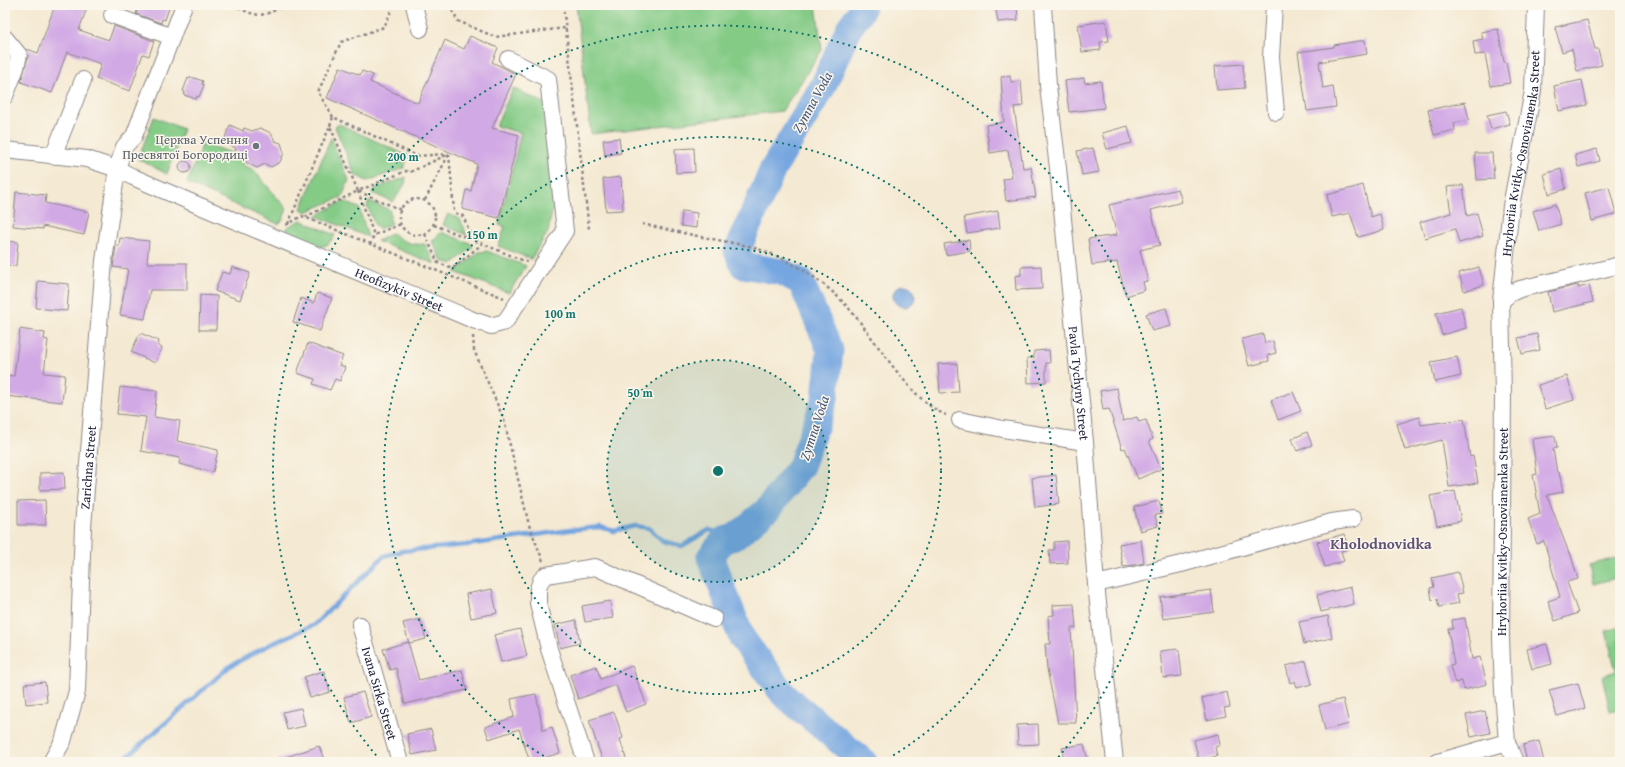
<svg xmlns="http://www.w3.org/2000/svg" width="1625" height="767" font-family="'Gentium Book Plus',serif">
	<rect width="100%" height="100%" fill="#fbf7ec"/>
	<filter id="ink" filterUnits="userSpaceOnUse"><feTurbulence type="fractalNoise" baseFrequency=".025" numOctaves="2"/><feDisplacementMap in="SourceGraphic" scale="8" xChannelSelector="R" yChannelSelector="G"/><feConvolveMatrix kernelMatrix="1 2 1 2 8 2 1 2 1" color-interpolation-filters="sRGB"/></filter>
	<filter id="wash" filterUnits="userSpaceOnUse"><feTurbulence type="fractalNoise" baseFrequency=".012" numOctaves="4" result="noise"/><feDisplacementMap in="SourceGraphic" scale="16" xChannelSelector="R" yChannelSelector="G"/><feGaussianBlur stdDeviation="0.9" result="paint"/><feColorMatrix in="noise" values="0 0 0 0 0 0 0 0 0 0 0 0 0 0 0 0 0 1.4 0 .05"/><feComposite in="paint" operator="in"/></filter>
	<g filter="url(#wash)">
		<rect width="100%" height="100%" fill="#f4e9d2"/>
		<g fill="#84cb86" stroke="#537660">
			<polygon points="576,5 816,5 822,50 782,111 591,134"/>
			<polygon points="513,88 546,104 557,210 552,212 548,232 531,259 498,246 505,227 499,225 500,220 521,133 496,126"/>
			<polygon points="154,117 183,129 167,174 138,159"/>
			<polygon points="339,124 408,156 404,168 367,181 355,175 335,127"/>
			<polygon points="331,138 349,180 342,197 306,212 301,209"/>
			<polygon points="203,143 240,156 244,166 253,169 287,209 282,221 278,224 187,183"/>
			<polygon points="406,177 405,184 393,202 372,193 374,189"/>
			<polygon points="343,201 359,208 368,237 316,216"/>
			<polygon points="369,201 390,210 390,221 392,222 391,224 379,229 375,226 367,205"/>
			<polygon points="448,214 460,219 467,235 443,225"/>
			<path d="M301,220L335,235C330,243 327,247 317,247L285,233L288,227Z"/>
			<polygon points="441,232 470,243 473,247 452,264 442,261 432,241"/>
			<path d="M392,233C402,241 412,246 425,244L435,264L377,241Z"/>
			<polygon points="487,251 526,266 509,293 455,272 479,252"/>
			<polygon points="1620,557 1620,577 1593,584 1589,565"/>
			<polygon points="1620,627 1620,709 1610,711 1602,676 1616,671 1606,631"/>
		</g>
		<circle fill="#76a6e0" stroke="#4c648e" cx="904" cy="296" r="11"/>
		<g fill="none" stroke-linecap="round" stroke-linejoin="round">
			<polyline stroke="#76a6e0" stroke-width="4.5" points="121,762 230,666 269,645 314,625 384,556 402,551 467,545 570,530 600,527 614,531 635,526 649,528 663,541 682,546 709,530 735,537"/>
			<polyline stroke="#76a6e0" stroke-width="27" points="863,5 860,13 849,28 822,88 773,169 737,251 743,265 782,272 801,282 830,350 825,399 801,466 767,510 735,537 724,540 710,557 742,638 784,695 864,762"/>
		</g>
		<g id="blocks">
			<g fill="#d1a9e5">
				<polygon points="55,5 88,5 79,30 109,40 114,26 154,41 149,56 143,54 130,91 96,79 101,64 67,52 52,93 21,82 28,57 27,49 38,53"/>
				<polygon points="139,5 170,5 165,20 162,19 161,23 136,14"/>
				<polygon points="995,5 1017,5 1018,20 998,22"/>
				<polygon points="1587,20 1595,49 1598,49 1602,65 1577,71 1572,49 1562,52 1555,27"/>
				<polygon points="1106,21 1109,41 1100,42 1101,50 1082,52 1078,25"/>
				<polygon points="1498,29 1504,62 1506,62 1510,83 1491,86 1485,54 1475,55 1473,41 1483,39 1481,32"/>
				<polygon points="470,36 498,48 492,62 516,74 492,128 519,135 499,218 462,209 466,190 471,191 477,164 327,98 340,67 360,75 362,71 373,75 370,82 418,103 445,40 464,49"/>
				<polygon points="1365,40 1367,54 1319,62 1323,88 1333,86 1336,107 1307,111 1298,52 1334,47 1334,45"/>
				<polygon points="1243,64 1245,88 1217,90 1215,66"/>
				<polygon points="1010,76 1011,82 1021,81 1023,106 1014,107 1023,168 1031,167 1036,197 1006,201 1003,179 1012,178 1008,150 990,153 986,125 1004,122 1001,77"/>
				<polygon points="191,77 203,81 202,84 204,85 199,97 197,96 196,99 184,95 185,92 183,91 188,78 190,79"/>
				<polygon points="1084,78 1085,83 1101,81 1104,108 1069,112 1065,81"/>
				<polygon points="1582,80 1587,105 1559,111 1554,86"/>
				<polygon points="1465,102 1469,120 1454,123 1455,130 1434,135 1428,110"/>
				<polygon points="1506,111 1510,124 1491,129 1487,115"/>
				<polygon points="230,125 243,131 244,128 252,131 260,128 271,133 275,141 281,143 284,153 280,162 271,167 265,164 257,168 247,163 243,154 235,151 236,148 223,143"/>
				<polygon points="1128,126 1132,143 1107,149 1102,133"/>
				<polygon points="619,138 621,153 605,155 603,140"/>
				<polygon points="694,148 695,172 676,173 675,149"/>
				<polygon points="1093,148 1099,172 1082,175 1077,151"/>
				<polygon points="1597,149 1600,161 1578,167 1575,155"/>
				<polygon points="1475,153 1492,153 1494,179 1477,180"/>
				<circle cx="185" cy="167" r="6"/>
				<polygon points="1561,169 1566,189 1549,194 1544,174"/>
				<polygon points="621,177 623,210 606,211 603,179"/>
				<polygon points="1363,185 1371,217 1380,214 1384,230 1358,237 1350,213 1332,217 1327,195"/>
				<polygon points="1463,185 1467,216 1477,213 1483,236 1459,243 1455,229 1425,238 1420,222 1451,213 1447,187"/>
				<polygon points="1609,187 1616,214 1592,221 1585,193"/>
				<polygon points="1178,189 1182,202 1151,210 1160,245 1140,250 1148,281 1143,282 1145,290 1126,296 1117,262 1092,265 1088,239 1117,235 1109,205"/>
				<polygon points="16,192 46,195 45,203 89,212 84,235 43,226 43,229 13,226"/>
				<polygon points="1555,204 1561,224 1539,231 1533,211"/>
				<polygon points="682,211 697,213 696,228 681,226"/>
				<polygon points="998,211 1000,228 967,233 964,217"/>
				<polygon points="120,238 149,241 147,263 187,263 187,290 150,290 145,319 120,315 128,269 113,267 116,246 119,246"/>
				<polygon points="969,240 970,251 946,255 944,244"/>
				<polygon points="5,241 18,242 16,266 5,265"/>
				<polygon points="1041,266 1042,289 1016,290 1015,276 1021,275 1021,267"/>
				<polygon points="232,267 250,273 240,300 215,291 222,272 230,274"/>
				<polygon points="1479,267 1484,285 1464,291 1459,273"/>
				<polygon points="38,281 69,284 67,311 36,308"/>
				<polygon points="1578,285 1578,288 1589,285 1593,302 1552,312 1548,292"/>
				<polygon points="317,293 332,298 320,331 293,322 301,298 314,303"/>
				<polygon points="200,295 217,296 216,330 199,330"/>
				<polygon points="1461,307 1466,328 1442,335 1436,313"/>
				<polygon points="1166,308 1171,326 1152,331 1146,314"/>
				<polygon points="20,329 45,333 44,339 48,340 44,373 65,375 62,402 5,396 5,375 14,376"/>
				<polygon points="140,333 159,341 158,346 162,348 155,363 131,352"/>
				<polygon points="1263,334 1265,343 1273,341 1276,353 1268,355 1269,361 1249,366 1242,339"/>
				<polygon points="1537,334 1540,350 1522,354 1518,338"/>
				<polygon points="308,343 343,356 339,365 345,367 340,381 335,379 330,390 313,384 315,379 297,373"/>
				<polygon points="1049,350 1050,363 1046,363 1046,382 1028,383 1027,358 1034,358 1034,351"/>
				<polygon points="1457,357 1461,376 1435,382 1431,362"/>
				<polygon points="957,363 959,392 940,393 938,364"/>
				<polygon points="1567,376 1574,400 1545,409 1538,385"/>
				<polygon points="120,387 157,391 154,417 180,421 177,441 218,450 213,472 179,464 180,458 141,451 146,417 117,414"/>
				<polygon points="1117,388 1123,421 1137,417 1139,422 1146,420 1153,439 1149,441 1161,469 1138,479 1125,448 1122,449 1109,409 1103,410 1100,391"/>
				<polygon points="1293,392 1301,411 1278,420 1271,400"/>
				<polygon points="1419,417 1421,425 1464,419 1470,457 1473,456 1478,483 1449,487 1442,440 1405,450 1397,424"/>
				<polygon points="1307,432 1312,445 1297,451 1292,439"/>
				<polygon points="1555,436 1557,448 1553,449 1557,472 1559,472 1563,492 1547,495 1569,553 1570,552 1578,579 1567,582 1578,613 1555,621 1548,601 1560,597 1544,541 1537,544 1528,519 1540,514 1533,475 1537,474 1532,439"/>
				<polygon points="64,472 65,489 40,490 40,473"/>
				<polygon points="1056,475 1059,504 1035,507 1032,478"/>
				<polygon points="1455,491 1461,521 1437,526 1430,496"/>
				<polygon points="45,500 46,525 18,525 18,501"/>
				<polygon points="1159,501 1162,514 1155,515 1158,526 1140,531 1134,507"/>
				<polygon points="1344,534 1349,549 1341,551 1344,561 1325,567 1317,542"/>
				<polygon points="1141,540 1144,563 1123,567 1119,544"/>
				<polygon points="1067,541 1068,563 1050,564 1049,550 1054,550 1054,542"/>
				<polygon points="1458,572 1463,593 1457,594 1459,603 1439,607 1437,599 1432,600 1430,588 1434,587 1432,578"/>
				<polygon points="1351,587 1354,604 1321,612 1317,595"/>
				<polygon points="492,589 497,613 471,618 466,594"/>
				<polygon points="1211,590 1214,612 1163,619 1160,597"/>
				<polygon points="610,601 613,618 585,622 582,606"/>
				<polygon points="1074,604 1076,628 1071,628 1076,723 1058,723 1047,669 1045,644 1050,644 1048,616 1054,615 1053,605"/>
				<polygon points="1328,616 1332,638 1304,644 1299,622"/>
				<polygon points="1465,618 1472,659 1480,657 1487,684 1464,690 1462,681 1455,683 1450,665 1454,664 1448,629 1453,629 1452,620"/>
				<polygon points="420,619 426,639 409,643 403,623"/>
				<polygon points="576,620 580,643 560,648 555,625"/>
				<polygon points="520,629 527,656 501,662 494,635"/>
				<polygon points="408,642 419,680 462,670 467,690 405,704 396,668 390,670 383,649"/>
				<polygon points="1547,644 1552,664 1532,669 1527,649"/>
				<polygon points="1179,649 1182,676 1163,678 1160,651"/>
				<polygon points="1306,661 1312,684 1297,688 1295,681 1290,683 1286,666"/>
				<polygon points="596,666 601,679 632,666 646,704 626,712 616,685 578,699 570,675"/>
				<polygon points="324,671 330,692 310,698 304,677"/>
				<polygon points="45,682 47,702 26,704 24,684"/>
				<polygon points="1578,683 1585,708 1557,716 1549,690"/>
				<polygon points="363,692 371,717 351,723 344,697"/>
				<polygon points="1227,692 1230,707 1224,708 1226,716 1207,720 1202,698"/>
				<polygon points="536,694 543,730 552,727 560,753 530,762 519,729 489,739 485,727 514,717 511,699"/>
				<polygon points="1343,699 1349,724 1325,730 1319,705"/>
				<polygon points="301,708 305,726 287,730 283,712"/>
				<polygon points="1485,711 1490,733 1471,737 1466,715"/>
				<polygon points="614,712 623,738 620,739 627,762 603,762 589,720"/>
				<polygon points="1038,724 1039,744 1018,745 1017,725"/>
				<polygon points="431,729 436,750 412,755 407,734"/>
				<polygon points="1218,734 1220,745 1215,747 1217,756 1199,761 1194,740"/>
				<polygon points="1539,741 1544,762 1527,762 1523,745"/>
				<polygon points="1084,744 1088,762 1064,762 1062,748"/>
				<polygon points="319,746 325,762 277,762 277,760"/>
			</g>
		</g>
	</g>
	<g filter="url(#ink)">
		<use href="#blocks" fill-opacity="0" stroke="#8b8686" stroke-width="1"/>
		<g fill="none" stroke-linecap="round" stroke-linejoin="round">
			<g stroke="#8b8686" stroke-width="18">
				<g id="minor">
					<polyline points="414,5 420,29"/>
					<path id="s1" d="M1043,5L1048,86L1058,168L1085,442L1096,584L1115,762"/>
					<polyline points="1274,5 1271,57 1276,112"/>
					<polyline points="112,15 172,37"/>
					<polyline points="5,38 19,55 16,68 5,96"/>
					<path id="s2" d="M5,150L87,159L117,169L133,177C246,227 360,272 473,320L491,326L505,322L565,231L548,79L508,59"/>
					<polyline points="53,156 83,80"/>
					<polyline points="1501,301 1511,293 1520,289 1620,265"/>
					<polyline points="960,420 1003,429 1085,442"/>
					<polyline points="1096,584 1181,564 1332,522 1353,519"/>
					<path id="s3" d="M360,625L400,762"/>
					<path id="s4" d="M51,762L63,741L77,691L83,527L104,261L117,169L124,147L134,136L184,5"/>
					<polyline points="586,762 549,649 538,603 538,589 541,580 546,575 595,567 714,619"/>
					<polyline points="1438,762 1507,742"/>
					<path id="s5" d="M1515,762L1507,742L1503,691L1501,637L1503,394L1501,301L1511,206L1533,91L1536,5"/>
				</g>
			</g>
			<g stroke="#8b8686" stroke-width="2.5" stroke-dasharray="3 3" stroke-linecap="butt">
				<path d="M233,5C258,17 259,19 285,5"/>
				<polyline points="449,5 458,21 495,37 565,28"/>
				<polyline points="563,5 589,229"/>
				<polyline points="333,117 318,92 341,42 384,27 394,5"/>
				<polyline points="330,126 333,117 417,156 447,154"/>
				<polyline points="449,154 454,211 455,213 463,216 473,240 527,262"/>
				<polyline points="358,191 374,235"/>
				<circle cx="417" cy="217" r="18"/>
				<polyline points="425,200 450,152"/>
				<polyline points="305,217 358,191 401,210"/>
				<polyline points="288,224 330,126 358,191 406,171 410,172 449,154"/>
				<path d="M642,224C669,230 696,236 723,241C735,244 749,245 761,250C790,260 819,278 840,299C872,330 906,399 946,415"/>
				<polyline points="286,225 302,216 504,298"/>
				<polyline points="434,225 473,240"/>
				<polyline points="425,234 438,263 453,268 482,244"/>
				<polyline points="370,245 374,235 401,224"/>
				<polyline points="473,336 474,350 504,420 529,525 543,561"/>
			</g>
			<use href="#minor" stroke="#fff" stroke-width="16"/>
		</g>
	</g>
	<circle cx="718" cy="471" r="111" fill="#0f766e" fill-opacity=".12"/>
	<g fill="none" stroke="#0f766e" stroke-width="2" stroke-dasharray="2 4">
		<circle cx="718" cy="471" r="111"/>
		<circle cx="718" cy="471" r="223"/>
		<path d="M554 762A334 334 0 1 1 882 762"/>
		<path d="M380 760A445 445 0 1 1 1056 760"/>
	</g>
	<circle fill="#6b7280" stroke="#fbf7ec" stroke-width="1.5" cx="256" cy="146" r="4"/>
	<g text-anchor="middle" stroke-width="3" stroke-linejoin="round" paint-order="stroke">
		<g font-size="13" fill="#5b616d" stroke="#fbf7ec" text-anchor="end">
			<text x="248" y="144">Церква Успення<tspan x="248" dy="15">Пресвятої Богородиці</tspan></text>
		</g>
		<g font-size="13" fill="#22223b" stroke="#fbf7ec">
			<text dy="5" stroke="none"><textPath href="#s5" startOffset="612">Hryhoriia Kvitky-Osnovianenka Street</textPath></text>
			<text dy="5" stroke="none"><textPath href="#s2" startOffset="421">Heofizykiv Street</textPath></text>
			<text dy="5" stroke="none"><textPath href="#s1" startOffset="380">Pavla Tychyny Street</textPath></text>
			<text dy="5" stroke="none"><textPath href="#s4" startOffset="300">Zarichna Street</textPath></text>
			<text dy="5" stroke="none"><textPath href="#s5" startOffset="232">Hryhoriia Kvitky-Osnovianenka Street</textPath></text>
			<text dy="5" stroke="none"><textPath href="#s3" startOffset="71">Ivana Sirka Street</textPath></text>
		</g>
		<g font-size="14" font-style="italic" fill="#44577d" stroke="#fbf7ec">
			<text transform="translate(812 102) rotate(-61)" y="5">Zymna Voda</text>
			<text transform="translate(814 428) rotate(-72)" y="5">Zymna Voda</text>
		</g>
		<g font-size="15" font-weight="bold" fill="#5f5176" stroke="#fbf7ec">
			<text x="1381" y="549">Kholodnovidka</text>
		</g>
	</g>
	<circle cx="718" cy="471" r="6" fill="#0f766e" stroke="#fbf7ec" stroke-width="2"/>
	<g font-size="12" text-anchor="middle" font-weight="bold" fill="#0f766e" stroke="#fbf7ec" stroke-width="3" stroke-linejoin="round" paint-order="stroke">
		<text x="403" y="161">200 m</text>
		<text x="482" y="239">150 m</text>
		<text x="560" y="318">100 m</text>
		<text x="640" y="397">50 m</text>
	</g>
	<rect width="1625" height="767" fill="none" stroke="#fbf7ec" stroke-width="20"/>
</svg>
